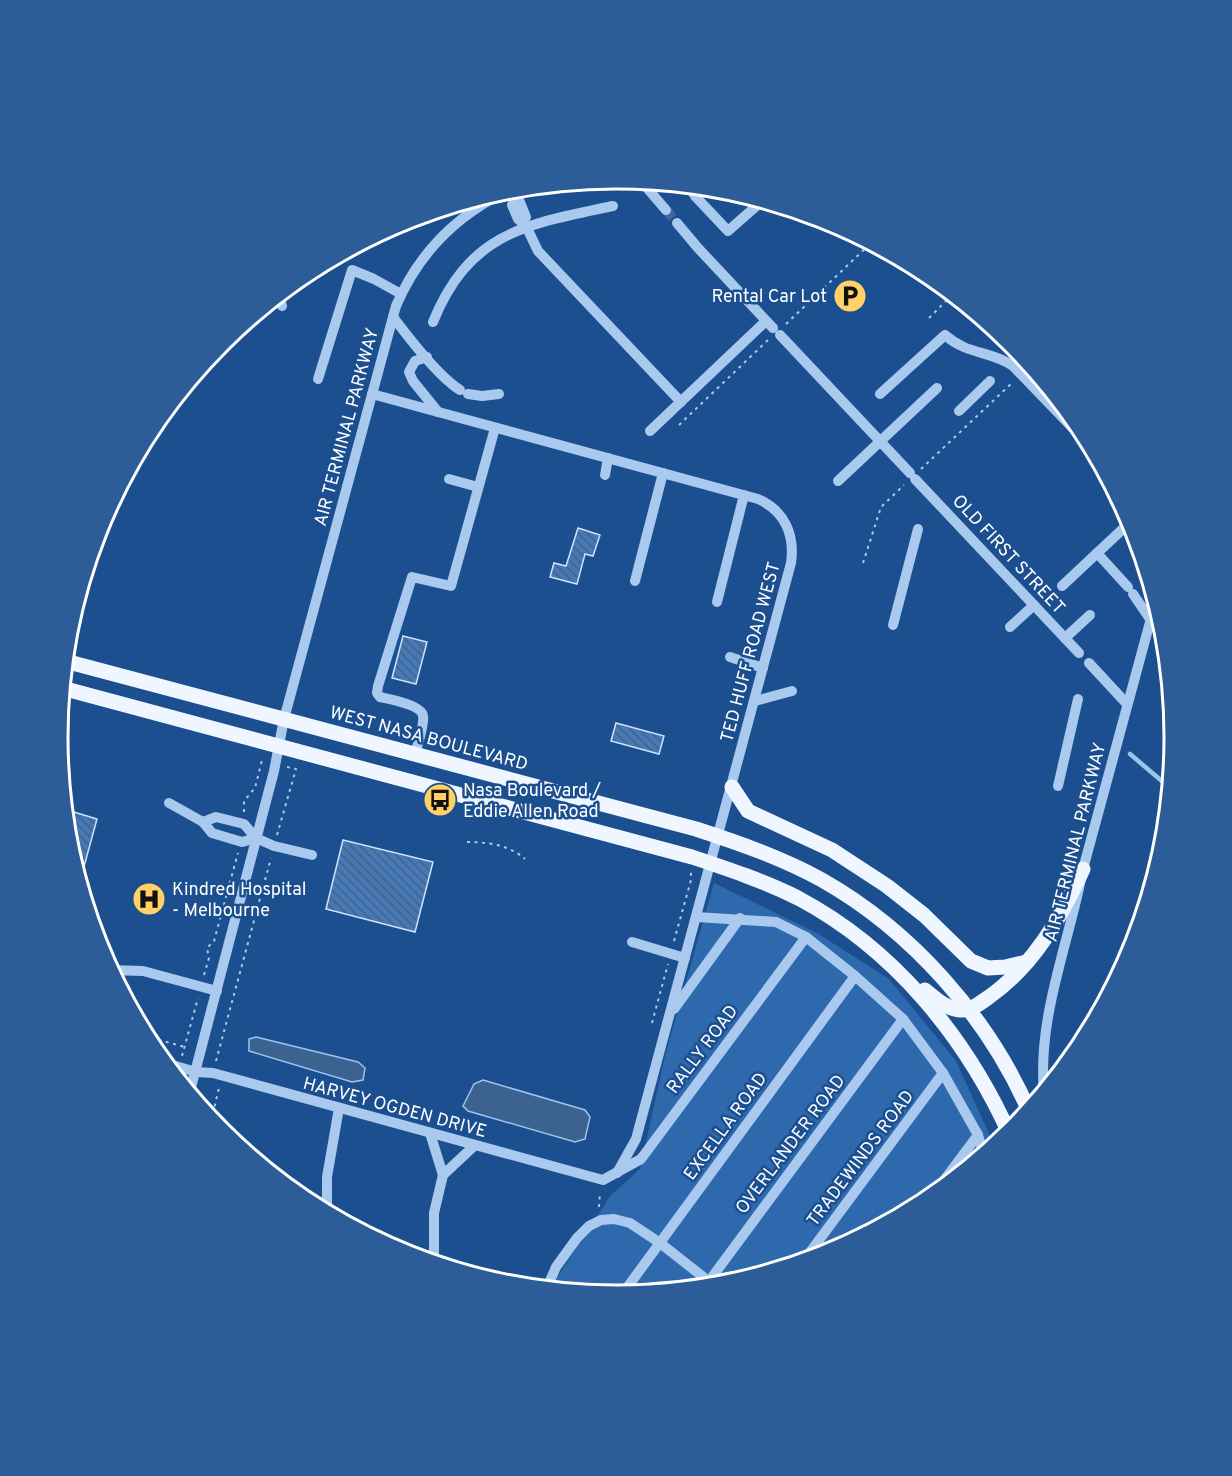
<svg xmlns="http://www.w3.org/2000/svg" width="1232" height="1476" font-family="Overpass,sans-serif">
	<defs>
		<pattern id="building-back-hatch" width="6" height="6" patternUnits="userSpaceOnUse" patternTransform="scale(1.5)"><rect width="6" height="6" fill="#4478b7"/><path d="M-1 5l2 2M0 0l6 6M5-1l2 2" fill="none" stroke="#486282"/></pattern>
	</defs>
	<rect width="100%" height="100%" fill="#1b4f8f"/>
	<polygon fill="#2e69ad" points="714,883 817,933 889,979 956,1061 995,1147 926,1203 830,1255 725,1286 616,1297 549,1290 611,1195 640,1169 665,1056"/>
	<g fill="#3c6290" stroke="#9cc4f0" stroke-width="1.5">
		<polygon points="256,1037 358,1062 365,1068 363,1080 352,1082 249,1051 249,1039"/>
		<polygon points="483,1080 585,1110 590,1117 585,1139 575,1142 468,1111 463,1106 474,1084"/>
	</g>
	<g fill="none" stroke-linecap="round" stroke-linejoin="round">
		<polyline stroke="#9cc4f0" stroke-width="4.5" points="1130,754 1170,788"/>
	</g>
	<g fill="url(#building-back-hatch)" stroke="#cfe3fa" stroke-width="1.5">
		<polygon points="578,528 600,535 593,556 585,554 577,584 550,577 554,563 566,566"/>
		<polygon points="403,636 427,642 416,684 392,678"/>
		<polygon points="616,723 664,736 659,754 611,741"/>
		<polygon points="64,809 97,819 79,885 68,847"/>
		<polygon points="343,840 433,862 415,932 326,909"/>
	</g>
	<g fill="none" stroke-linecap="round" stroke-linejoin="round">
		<polyline stroke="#3d69a0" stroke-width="10" stroke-dasharray="10 5" stroke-linecap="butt" points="666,210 677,223"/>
		<g stroke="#a9c9ee" stroke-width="2" stroke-dasharray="3 4.5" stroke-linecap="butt">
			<polyline points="929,318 952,295"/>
			<polyline points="786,324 871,243"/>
			<polyline points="679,425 768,340"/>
			<polyline points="921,469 1013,382"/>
			<polyline points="863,563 881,507 904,485"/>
			<polyline points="244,812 244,801 255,788 262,760"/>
			<polyline points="277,835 296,769 287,767"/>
			<path d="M467,842C488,842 509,845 525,859"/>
			<polyline points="674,941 691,880 691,872"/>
			<polyline points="204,975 209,958 207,948 214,941 238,853"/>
			<polyline points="652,1023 668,964"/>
			<polyline points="144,1036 185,1047"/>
			<polyline points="182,1056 198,998"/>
			<polyline points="216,1061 271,858"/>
			<polyline points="211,1121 219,1088"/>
			<polyline points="599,1207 600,1192"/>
		</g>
		<g stroke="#a9c9ee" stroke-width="10">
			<polyline points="641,181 666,210"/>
			<polyline points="689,186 695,196 728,231 762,201"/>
			<polyline points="513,195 520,202 526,217 524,222"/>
			<polyline points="515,199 512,205 518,219 526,226 538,251 681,402"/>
			<polyline points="677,223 698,248 773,328"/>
			<polyline points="279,295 282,306"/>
			<path d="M393,317C409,338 438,376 460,390"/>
			<path d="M433,322C470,231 528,224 613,206"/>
			<polyline points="987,323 1048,388"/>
			<polyline points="780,335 910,473"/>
			<polyline points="427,357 415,361 409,372 413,381 438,412"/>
			<polyline points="318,379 352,270 374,279 401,294"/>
			<path d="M372,394L758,499C785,511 795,535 791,563L636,1139L617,1173"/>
			<polyline points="468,394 482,396 499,394"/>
			<path d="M880,394L945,335C967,355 992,351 1013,366L1091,447"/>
			<polyline points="959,411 990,381"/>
			<polyline points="650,431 766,321"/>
			<polyline points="605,475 608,458"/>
			<polyline points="449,479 478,487"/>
			<polyline points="915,479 1079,653"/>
			<polyline points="838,481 937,388"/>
			<polyline points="1097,553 1128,587"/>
			<polyline points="635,581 663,473"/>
			<polyline points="1062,586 1126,526"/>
			<polyline points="1133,594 1150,619"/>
			<polyline points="717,602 744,495"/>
			<polyline points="893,625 918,529"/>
			<polyline points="1010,627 1034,605"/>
			<polyline points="1065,638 1090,615"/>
			<polyline points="730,657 763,668"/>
			<polyline points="1089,663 1127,704"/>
			<polyline points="755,701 792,691"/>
			<path d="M415,755C417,745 425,724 423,716C422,705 389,699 380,697L377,693L378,686L412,577L451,586L495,428"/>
			<polyline points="1058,786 1078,699"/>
			<polyline points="169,803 203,822"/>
			<polyline points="256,838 242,842 212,833 203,822 216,817 244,824 256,838 274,846 312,855"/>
			<polyline points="696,917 776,922 806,937 855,976 903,1019 943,1073 978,1135 984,1156"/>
			<polyline points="632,942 685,958"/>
			<polyline points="109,970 143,971 217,991"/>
			<polyline points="674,1009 740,918"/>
			<polyline points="162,1062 196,1072 213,1073 603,1180 641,1159 806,937"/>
			<path d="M1044,1094C1037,1016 1069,944 1083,869L1156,600"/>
			<path d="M189,1095L274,771L284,719L396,306C419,252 457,214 511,189"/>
			<polyline points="430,1133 443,1175 474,1146"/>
			<polyline points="927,1203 978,1135"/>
			<polyline points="327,1214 327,1177 339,1108"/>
			<polyline points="802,1263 943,1073"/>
			<polyline points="434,1264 434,1213 443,1175"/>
			<polyline points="704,1288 903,1019"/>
			<polyline points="546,1290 556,1267 577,1238 589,1226 601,1220 614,1219 630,1223 660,1243 716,1287"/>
			<polyline points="621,1296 855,976"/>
		</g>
		<g stroke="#f0f6ff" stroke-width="15">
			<path d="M65,661L696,829C739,843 782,858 822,880C912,931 988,1017 1029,1111"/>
			<path d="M62,688L692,857C728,869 764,881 798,898C894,949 966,1037 1010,1135"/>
			<polyline points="732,787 748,811 832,850 887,886 924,915 971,961 988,968 1005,967 1027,962"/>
			<path d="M925,990C935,998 946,1009 960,1010C971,1011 980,1003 989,997C1034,965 1060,919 1083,869"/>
		</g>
	</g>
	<defs>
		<g id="parking-disc" transform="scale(1.725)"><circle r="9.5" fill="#ffd166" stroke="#1b4f8f"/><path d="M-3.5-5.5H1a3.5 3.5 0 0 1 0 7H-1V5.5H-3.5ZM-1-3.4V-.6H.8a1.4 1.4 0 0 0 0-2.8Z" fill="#111"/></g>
		<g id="bus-disc" transform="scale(1.725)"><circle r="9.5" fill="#ffd166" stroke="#1b4f8f"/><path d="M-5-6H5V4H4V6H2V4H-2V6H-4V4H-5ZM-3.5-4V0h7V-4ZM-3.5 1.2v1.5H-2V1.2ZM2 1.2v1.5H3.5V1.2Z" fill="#111"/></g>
		<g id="hospital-disc" transform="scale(1.725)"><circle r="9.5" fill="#ffd166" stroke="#1b4f8f"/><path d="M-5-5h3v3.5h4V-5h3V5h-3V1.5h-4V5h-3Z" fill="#111"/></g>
	</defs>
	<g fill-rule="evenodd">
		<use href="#parking-disc" x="850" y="296"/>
		<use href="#bus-disc" x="440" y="800"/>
		<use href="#hospital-disc" x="149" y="899"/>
	</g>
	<g text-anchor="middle" stroke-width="5" stroke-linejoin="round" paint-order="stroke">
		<g font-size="18" fill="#fff" stroke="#1b4f8f" text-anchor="start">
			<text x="827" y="302" text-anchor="end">Rental Car Lot</text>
			<text x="463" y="796">Nasa Boulevard /<tspan x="463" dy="21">Eddie Allen Road</tspan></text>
			<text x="172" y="895">Kindred Hospital<tspan x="172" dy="21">- Melbourne</tspan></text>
		</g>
		<g font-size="18" fill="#fff" stroke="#1b4f8f">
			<text transform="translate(346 427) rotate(-75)" y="6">AIR TERMINAL PARKWAY</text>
			<text transform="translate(1009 554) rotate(47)" y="6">OLD FIRST STREET</text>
			<text transform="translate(750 652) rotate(-75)" y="6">TED HUFF ROAD WEST</text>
			<text transform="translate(429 738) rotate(15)" y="6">WEST NASA BOULEVARD</text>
			<text transform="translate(1075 842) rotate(-76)" y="6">AIR TERMINAL PARKWAY</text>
			<text transform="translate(702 1049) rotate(-53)" y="6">RALLY ROAD</text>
			<text transform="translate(395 1107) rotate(15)" y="6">HARVEY OGDEN DRIVE</text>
			<text transform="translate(725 1126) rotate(-54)" y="6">EXCELLA ROAD</text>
			<text transform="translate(790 1144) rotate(-53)" y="6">OVERLANDER ROAD</text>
			<text transform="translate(860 1158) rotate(-53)" y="6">TRADEWINDS ROAD</text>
		</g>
	</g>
	<path d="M0 0H1232V1476H0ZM68 737a548 548 0 1 1 1096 0a548 548 0 1 1-1096 0Z" fill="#2d5d98" fill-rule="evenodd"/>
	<path fill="none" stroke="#fff" stroke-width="3" d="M68 737a548 548 0 1 1 1096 0a548 548 0 1 1-1096 0Z"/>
</svg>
